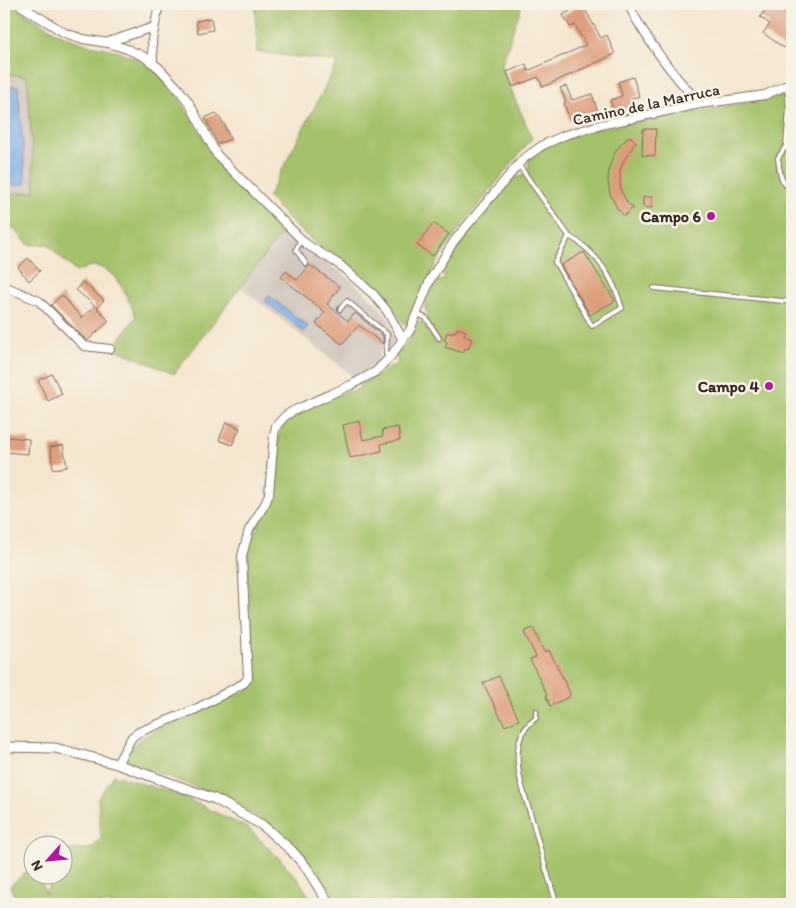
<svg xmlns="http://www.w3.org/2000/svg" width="796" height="908" font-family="Itim,sans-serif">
	<rect width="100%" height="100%" fill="#f7f3e8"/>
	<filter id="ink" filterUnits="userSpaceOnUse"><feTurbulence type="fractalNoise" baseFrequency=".02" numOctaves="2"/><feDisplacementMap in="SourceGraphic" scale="10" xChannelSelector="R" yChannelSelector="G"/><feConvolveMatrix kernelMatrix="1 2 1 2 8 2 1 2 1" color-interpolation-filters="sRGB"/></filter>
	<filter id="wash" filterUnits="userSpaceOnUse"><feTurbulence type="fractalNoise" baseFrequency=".0096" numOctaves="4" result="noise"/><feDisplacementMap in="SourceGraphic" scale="20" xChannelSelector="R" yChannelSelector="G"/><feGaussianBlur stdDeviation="1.12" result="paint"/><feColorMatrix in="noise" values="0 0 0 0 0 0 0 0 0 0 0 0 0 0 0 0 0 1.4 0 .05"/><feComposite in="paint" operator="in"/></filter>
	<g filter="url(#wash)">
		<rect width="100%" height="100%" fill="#f4e5ce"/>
		<g fill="#cec2b9">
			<polygon points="4,73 27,77 35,192 4,195"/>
			<polygon points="284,230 303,246 343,274 367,294 381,309 389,320 394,340 392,347 381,350 378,361 364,371 353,376 240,287"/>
		</g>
		<g fill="#a4c26a" stroke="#707644">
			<path d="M4,4H10L59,34L81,43L114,50L138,59L155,71L174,91L203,137L229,174L258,201L284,230L174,374L113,348L136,317C129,300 115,264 91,266C86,267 81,270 76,272L47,244L29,245L4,218V195L35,191L27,77L4,73Z"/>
			<polygon points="255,4 522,4 501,67 532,138 463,224 436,263 419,300 409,324 406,326 387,299 370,282 347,263 318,245 293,224 268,197 338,62 257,52"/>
			<path d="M791,95L792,126V904H335C324,885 312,864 296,848C250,800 184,784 124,761L132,746L143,737L250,689L255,683L248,583V549L275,488L279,436L282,426L286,419L293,415L349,390L352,392L360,388V385L398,363L396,356L412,336L418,323L425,321L428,314L424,307L436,280L442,281L445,277L440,270L466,237L514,178L521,176L529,168L528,160L545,147L580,133L597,129Z"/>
			<polygon points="114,775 181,796 248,828 282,861 298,879 314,904 18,904 10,886 32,867 32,876 40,876 45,894 54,876 62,876 63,861 68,850 92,848 101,839 98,798"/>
		</g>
		<g fill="#7cace7" stroke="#5c6b82">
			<polygon points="18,86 26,184 4,186 4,87"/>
			<polygon points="269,296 308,326 304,332 265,301"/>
		</g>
		<g id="blocks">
			<g fill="#dd9b78">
				<polygon points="582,4 601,38 607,35 615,54 543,87 538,77 513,87 507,72 526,64 528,71 586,45 575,25 570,27 563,15"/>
				<polygon points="770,4 786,14 792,6 792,37 784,48 763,33 770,24 760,17"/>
				<polygon points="211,18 213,30 198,33 196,21"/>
				<polygon points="633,77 639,96 632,98 635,106 614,113 610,100 622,96 618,82"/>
				<polygon points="566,86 572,100 592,94 598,112 570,121 564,103 566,102 560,88"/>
				<polygon points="216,113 224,124 230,139 218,144 205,118"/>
				<polygon points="643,129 656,129 655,156 642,155"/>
				<polygon points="630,136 636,142 624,160 620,171 620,179 621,191 627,202 633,208 624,216 617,208 610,194 608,182 609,168 614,154 621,144"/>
				<polygon points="643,197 652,197 652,208 643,207"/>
				<polygon points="433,223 449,234 433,256 417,245"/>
				<polygon points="584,252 615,301 590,315 561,265"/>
				<polygon points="28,258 40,271 29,281 18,267"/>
				<polygon points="310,265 340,287 327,304 348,321 355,313 383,336 383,344 359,325 342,344 316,324 325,312 281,277 286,271 297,280"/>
				<polygon points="82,282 104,300 97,308 109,321 87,341 51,305 62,295 82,318 95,306 76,290"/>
				<polygon points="457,328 466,331 464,336 472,339 468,349 465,348 463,353 445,347 447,342 444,340 447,332 452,334 453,331 456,332"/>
				<polygon points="52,374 62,394 48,401 38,380"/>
				<polygon points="359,421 363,440 383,436 382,430 398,427 400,440 381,444 382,451 350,458 343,425"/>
				<polygon points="226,422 240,428 232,445 219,440"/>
				<polygon points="7,437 29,439 28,454 6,452"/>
				<polygon points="63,445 67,467 53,469 50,447"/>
				<polygon points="533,628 544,652 549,650 570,693 569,697 550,706 546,696 547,695 530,659 536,657 524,632"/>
				<polygon points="499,676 519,720 505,726 483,683"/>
			</g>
		</g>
	</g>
	<g filter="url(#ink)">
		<use href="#blocks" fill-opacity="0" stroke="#7c6b5c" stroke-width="1"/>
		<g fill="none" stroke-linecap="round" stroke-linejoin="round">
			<g stroke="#7c6b5c" stroke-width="6">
				<g id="service">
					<path d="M787,85L789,110L786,146L778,158C780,172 779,182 792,190"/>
					<path d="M518,164L569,236L555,262L592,326L622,308C613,277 597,252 569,236"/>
					<polyline points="301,239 296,250 306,264"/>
					<polyline points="654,288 792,302"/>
					<polyline points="340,309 347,301 387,334 386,354 390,357"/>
					<polyline points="417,314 426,318 439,338"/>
					<path d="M536,711V718C528,724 521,732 519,743C513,770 527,800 534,826C541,852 548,878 557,904"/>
				</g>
			</g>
			<g stroke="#7c6b5c" stroke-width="10">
				<g id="minor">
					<polyline points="18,4 65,33 83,39 108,43 127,49 143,56 158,67 177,87 189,103 217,155 306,244 340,265 374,295 387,311 403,340"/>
					<path d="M628,4C647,41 672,74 700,104"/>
					<polyline points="108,42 154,27"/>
					<polyline points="153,63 152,40 159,4"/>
					<polyline points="4,286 39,301 84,346 110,349"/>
					<polyline points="117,764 132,737 139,732 196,709 244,683 248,678 242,556 249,530 265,504 269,494 274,435 276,426 285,416 293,411 351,385 375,372 390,357 410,330 430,280 454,241 523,159 543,145 565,135 600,125 700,104 765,95 787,85 792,80"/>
				</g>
			</g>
			<g stroke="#7c6b5c" stroke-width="11">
				<polyline id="tertiary" points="4,747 55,748 117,764 215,799 262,825 291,850 306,867 329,904"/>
			</g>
			<use href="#service" stroke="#fff" stroke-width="4"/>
			<use href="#minor" stroke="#fff" stroke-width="8"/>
			<use href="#tertiary" stroke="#fff" stroke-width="9"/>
		</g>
	</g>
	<g fill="#b5179e" stroke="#f7f3e8" stroke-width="2">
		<circle cx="711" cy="216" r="5"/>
		<circle cx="769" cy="386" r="5"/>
	</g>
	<g text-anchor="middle" stroke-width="5" stroke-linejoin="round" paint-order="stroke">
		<g font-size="16" fill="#3b2a1e" stroke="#f7f3e8">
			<text transform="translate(646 104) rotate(-12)" y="6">Camino de la Marruca</text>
		</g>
		<g font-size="16" font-weight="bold" fill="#3b2a1e" stroke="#f7f3e8" text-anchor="end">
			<text x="701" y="222">Campo 6</text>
			<text x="759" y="392">Campo 4</text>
		</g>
	</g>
	<rect width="796" height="908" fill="none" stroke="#f7f3e8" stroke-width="20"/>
	<g transform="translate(48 860) rotate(243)"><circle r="24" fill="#f7f3e8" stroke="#aca397"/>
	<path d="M0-4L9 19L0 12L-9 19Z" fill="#b5179e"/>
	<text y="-8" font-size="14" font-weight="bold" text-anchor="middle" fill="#3b2a1e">N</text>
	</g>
</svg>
